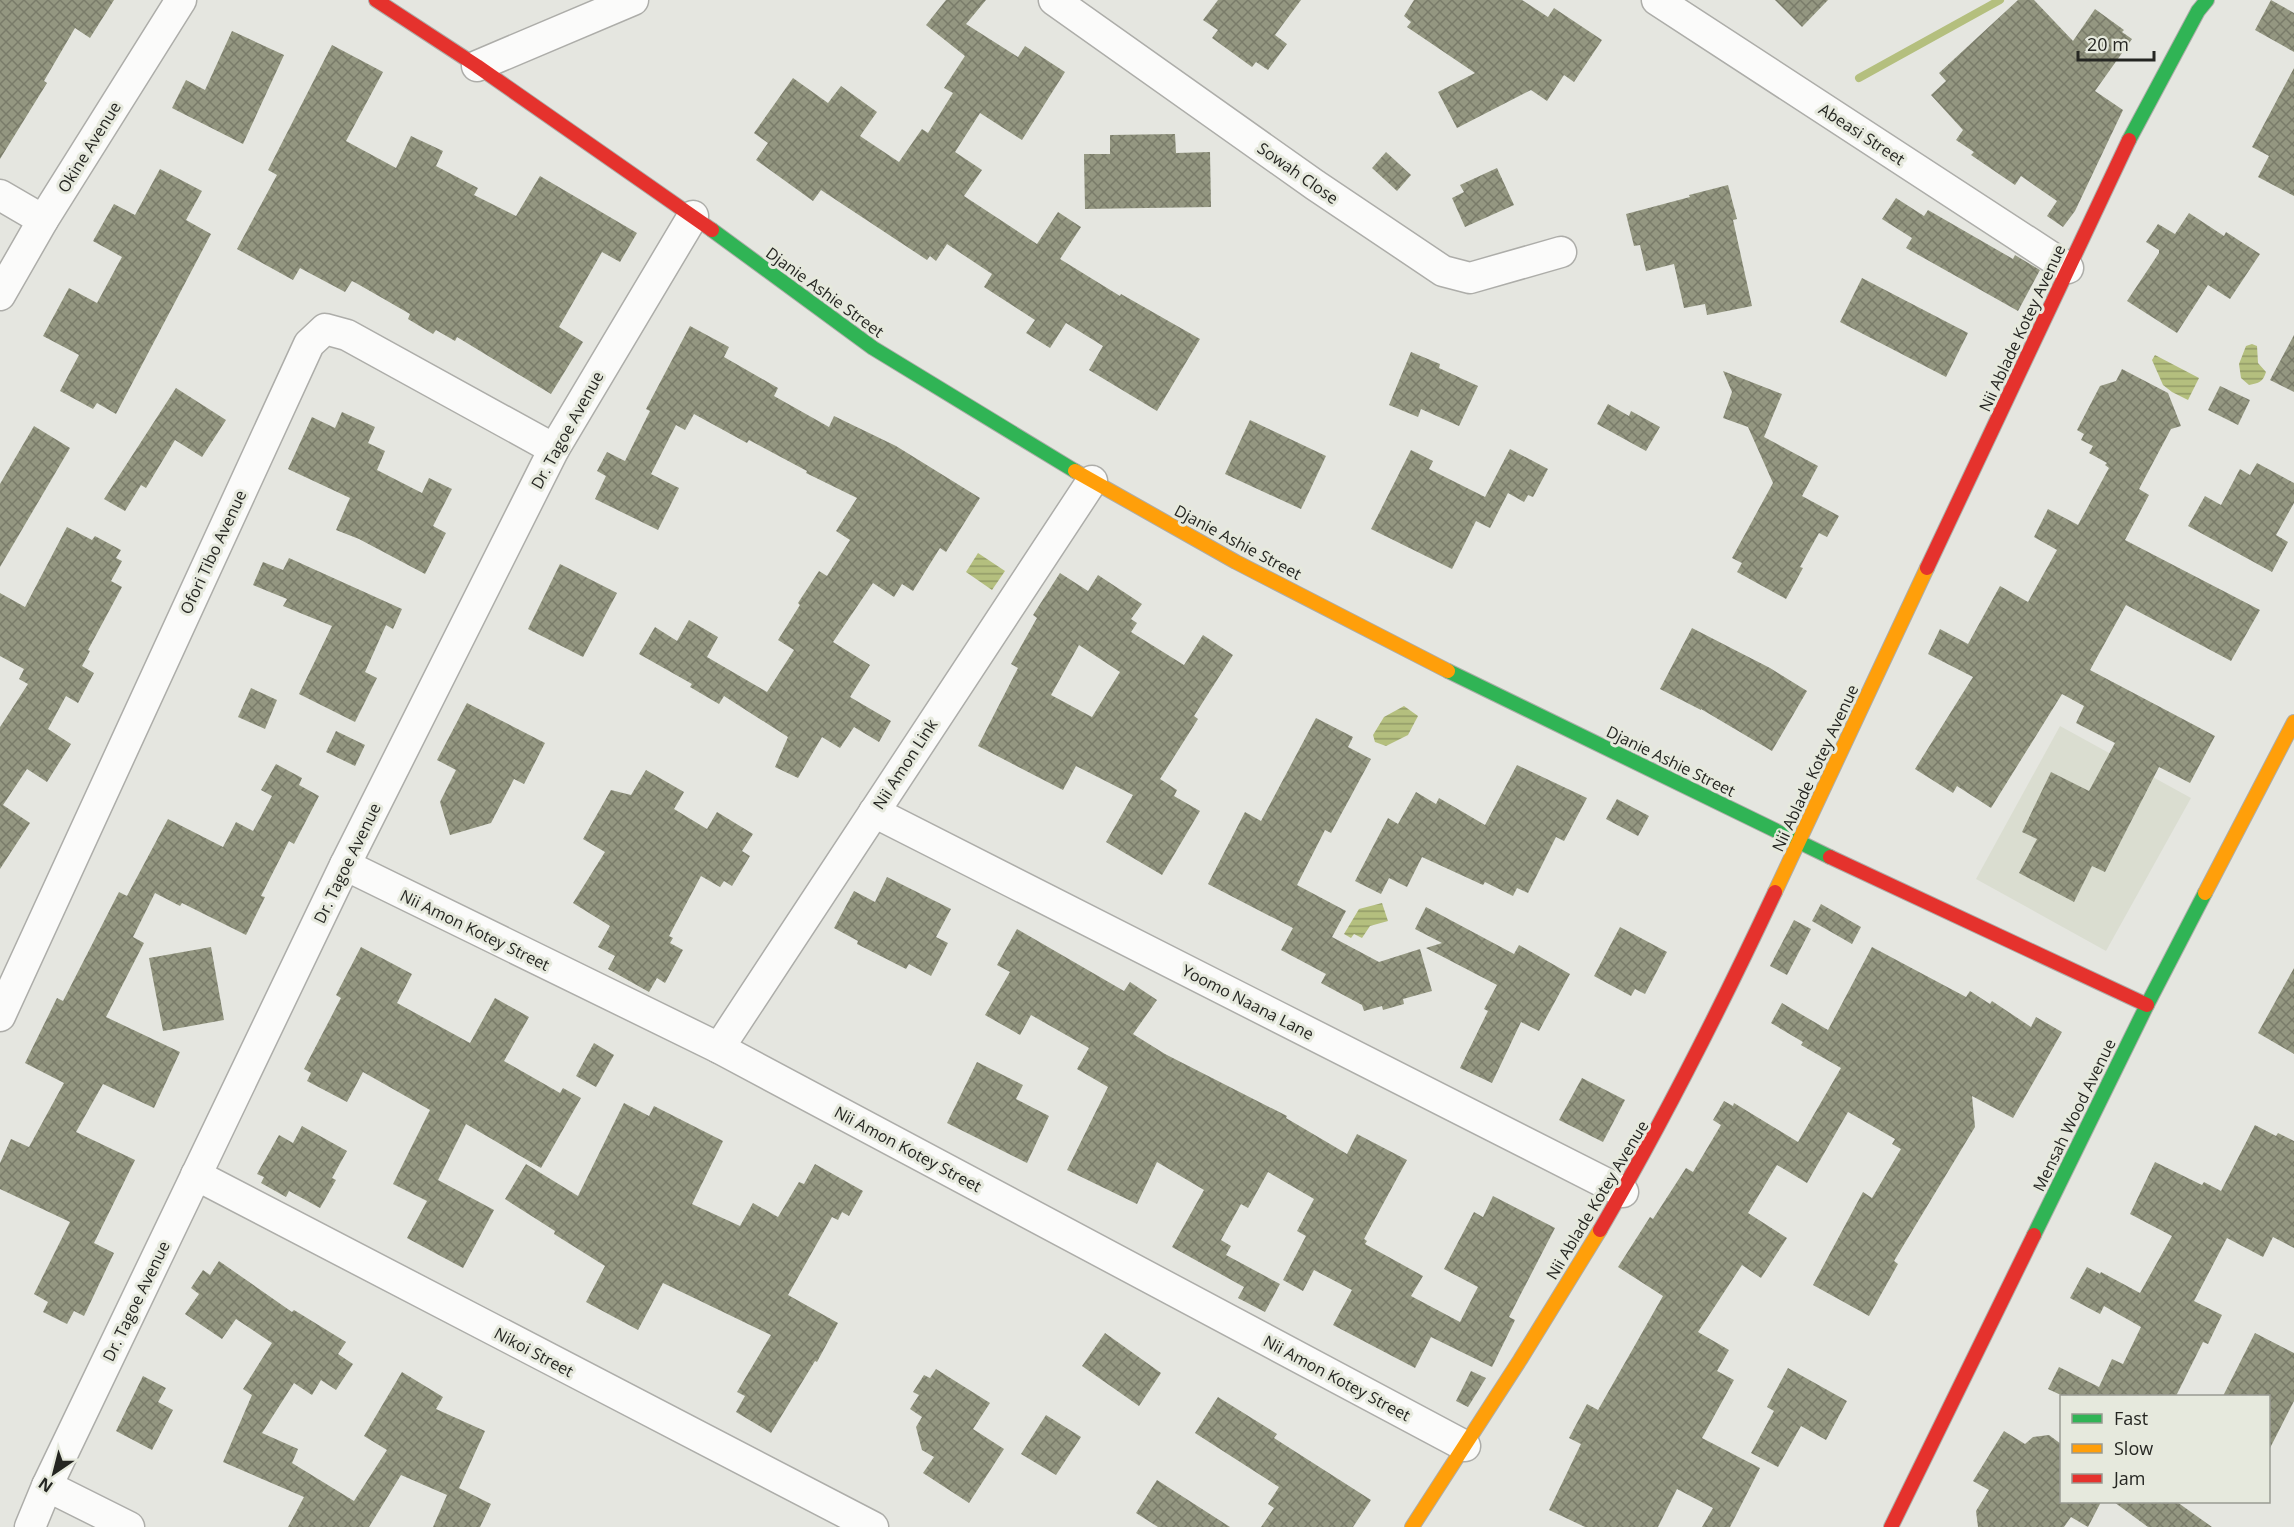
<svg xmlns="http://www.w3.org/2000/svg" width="2294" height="1527" font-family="'Open Sans',sans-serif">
	<defs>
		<pattern id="water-rules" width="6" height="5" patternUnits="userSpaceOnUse" patternTransform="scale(1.5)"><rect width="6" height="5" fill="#b4bf7e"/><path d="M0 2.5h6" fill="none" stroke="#929b67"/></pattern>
		<pattern id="building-cross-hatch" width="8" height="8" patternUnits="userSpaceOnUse" patternTransform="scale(1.5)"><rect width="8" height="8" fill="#949781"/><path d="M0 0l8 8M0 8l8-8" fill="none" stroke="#797b69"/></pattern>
	</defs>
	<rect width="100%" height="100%" fill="#e5e6e0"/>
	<polygon fill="#daddd0" points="2060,726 2191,798 2106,951 1976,879"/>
	<g fill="url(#water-rules)">
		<path d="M2252,344L2257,346L2258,363L2266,372C2263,382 2259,383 2249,385L2241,378L2239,364L2246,346Z"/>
		<polygon points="2155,355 2199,378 2188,400 2172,392 2163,385 2152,360"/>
		<polygon points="978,553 1005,571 992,590 966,572"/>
		<polygon points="1404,706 1418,716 1408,735 1386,746 1375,742 1373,735 1384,717"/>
		<polygon points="1382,903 1388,921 1370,926 1362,938 1354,934 1351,938 1344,934 1359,909"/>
	</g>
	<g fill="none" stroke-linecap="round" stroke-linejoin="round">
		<polyline stroke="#b4bf7e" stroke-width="8" points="1859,78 2000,0"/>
	</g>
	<g fill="url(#building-cross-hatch)" fill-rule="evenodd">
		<polygon points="0,0 114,0 90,38 75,28 44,81 47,83 0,159"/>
		<polygon points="946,0 986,0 966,24 1018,57 1025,46 1065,72 1022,140 980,113 955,152 982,170 964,196 1037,244 1058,212 1081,227 1060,259 1120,296 1121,294 1200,339 1157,411 1089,370 1103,346 1066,323 1050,348 1026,333 1035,320 984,287 992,274 947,244 936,261 930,256 927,260 821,190 813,201 756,160 768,143 754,133 793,78 828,103 841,86 877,112 860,136 899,162 922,129 928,133 953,93 944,88 965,56 926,25"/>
		<polygon points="1218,0 1301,0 1275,35 1287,44 1268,70 1256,62 1252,67 1212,38 1218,30 1203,20"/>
		<polygon points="1414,0 1522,0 1548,17 1554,8 1602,40 1574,82 1564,75 1547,101 1531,90 1457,128 1438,92 1475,73 1407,27 1411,22 1404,16"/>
		<polygon points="1775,0 1828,0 1802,27"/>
		<polygon points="2018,0 2034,0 2073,41 2095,9 2124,30 2122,32 2132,39 2095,91 2123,110 2075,211 2063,227 2047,216 2057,201 2021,176 2015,185 1971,155 1974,152 1956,140 1963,130 1931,95 1946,81 1939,73"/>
		<polygon points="2271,0 2294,13 2294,52 2255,30"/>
		<polygon points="232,31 284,55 243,144 172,108 186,80 205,90"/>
		<polygon points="332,45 383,72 346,141 396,168 411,136 443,151 436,166 478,188 474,195 516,216 540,176 637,233 620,262 602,252 559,327 583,342 551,394 457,337 455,341 436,330 433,334 408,319 410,314 356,283 352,281 345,292 300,268 293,280 237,249 277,175 268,170"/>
		<polygon points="2294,68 2294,196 2258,177 2269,156 2252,147"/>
		<polygon points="1175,134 1176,153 1210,152 1211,207 1085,209 1084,154 1110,154 1110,135"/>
		<polygon points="1386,152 1411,175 1397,191 1372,168"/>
		<polygon points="1497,168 1514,205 1465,227 1452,198 1464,192 1460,185"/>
		<polygon points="160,169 202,191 186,220 211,234 116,414 97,403 93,409 60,391 79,355 43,336 69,288 97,303 122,257 93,241 114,204 135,215"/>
		<polygon points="1728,185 1737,219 1733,220 1752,306 1707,315 1705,304 1684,308 1674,264 1646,271 1640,245 1634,246 1626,214 1690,197 1689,195"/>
		<polygon points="1896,198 1924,216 1928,210 2013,259 2015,255 2040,270 2018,311 1906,248 1912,238 1882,219"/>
		<polygon points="2189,213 2224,236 2226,232 2260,254 2230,299 2208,285 2177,333 2127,301 2159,253 2159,250 2146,242 2158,224 2175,234"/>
		<polygon points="1862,278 1968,333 1946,377 1840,322"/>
		<polygon points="690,326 729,347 724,357 778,388 774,396 829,427 834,416 896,446 980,498 946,552 940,548 913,591 902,584 894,597 873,583 833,642 870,665 850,697 891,721 879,742 854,727 840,748 822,737 798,778 775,767 788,737 724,696 719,704 690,687 692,684 639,654 655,627 677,641 689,620 718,637 707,657 767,692 794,650 778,640 800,605 798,603 819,571 827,576 850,540 836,531 857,498 806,473 807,471 749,440 747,443 694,414 685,430 676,425 651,474 679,488 658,530 595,499 606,476 597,471 607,452 625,461 650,411 646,409"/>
		<polygon points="2294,335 2294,392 2270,380"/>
		<polygon points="1411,352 1440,364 1439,368 1478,386 1459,426 1421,409 1418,417 1389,405"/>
		<polygon points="2122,369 2168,393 2181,426 2171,429 2139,489 2149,495 2125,540 2260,610 2231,661 2126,605 2090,670 2215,736 2190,783 2159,767 2105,872 2092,866 2074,902 2019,873 2037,839 2022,832 2051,772 2089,791 2115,743 2076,723 2084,706 2062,694 1991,808 1957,786 1953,793 1915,769 1973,677 1928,654 1940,629 1968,644 2000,586 2028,602 2057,550 2034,537 2048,509 2078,525 2109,468 2105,465 2107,463 2089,453 2093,446 2081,440 2084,434 2077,430 2100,386 2116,381"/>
		<polygon points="1723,371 1782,394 1764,437 1818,466 1802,496 1839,516 1827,537 1819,533 1800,567 1803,568 1786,599 1737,572 1742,563 1732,558 1773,483 1748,427 1723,418 1732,392"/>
		<polygon points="2220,386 2250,400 2238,425 2208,410"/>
		<polygon points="176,388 226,420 202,457 175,440 146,488 141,485 125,511 104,499"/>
		<polygon points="1608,404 1629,416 1631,411 1660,427 1646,451 1597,424"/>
		<polygon points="342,412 375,427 368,443 385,451 377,470 422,493 429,478 452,489 433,526 446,533 425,574 359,539 336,530 350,498 288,469 312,417 335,428"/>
		<polygon points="1250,420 1326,456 1301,509 1225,474"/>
		<polygon points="34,426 70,448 0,567 0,484"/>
		<polygon points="1510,449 1548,469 1533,497 1528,495 1524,502 1508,493 1490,528 1476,521 1452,569 1371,529 1411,450 1433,461 1429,469 1485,497"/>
		<polygon points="2257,463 2294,483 2294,503 2276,535 2288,542 2272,572 2188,526 2205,496 2221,505 2240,469 2250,475"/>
		<polygon points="67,527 92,540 95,536 121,550 116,558 122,561 111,581 122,587 88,650 90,651 82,666 94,673 78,703 66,696 48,729 71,744 47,782 27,769 3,805 30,823 0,869 0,727 28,684 19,679 24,669 0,656 0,593 25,607"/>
		<polygon points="289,558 402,609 393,629 386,625 365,672 377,678 355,722 299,694 332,626 283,606 287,599 253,585 263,562 283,570"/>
		<polygon points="560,564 617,593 583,657 528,629"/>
		<path d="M1060,573L1088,591L1098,575L1142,604L1131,619L1137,623L1131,632L1184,665L1203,635L1233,655L1194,716L1198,719L1160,779L1177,790L1174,796L1200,811L1162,875L1106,842L1133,795L1076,766L1063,790L978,746L1018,668L1011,664L1037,618L1033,615ZM1079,645L1120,672L1092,717L1051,695Z"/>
		<polygon points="1692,628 1770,668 1807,691 1772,751 1701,709 1701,710 1660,689"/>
		<polygon points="251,688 277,700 265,729 238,717"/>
		<polygon points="467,703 545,743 524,784 514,779 491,823 450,835 440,802 456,770 437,760"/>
		<polygon points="1316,718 1353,737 1348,747 1371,759 1331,833 1325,830 1297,885 1346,911 1332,937 1379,962 1420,949 1432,991 1403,999 1404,1004 1383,1010 1382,1006 1364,1011 1362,1005 1321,983 1326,974 1281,950 1293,928 1208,884 1245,812 1261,821"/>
		<polygon points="336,731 365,745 355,766 326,752"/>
		<polygon points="276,764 302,778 299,785 319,796 294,844 289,841 261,896 265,897 246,935 182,903 180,906 155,893 133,937 144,943 106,1017 180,1052 154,1108 103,1084 76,1132 135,1160 94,1243 114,1253 84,1316 74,1311 67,1324 43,1312 48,1302 34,1294 70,1222 0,1189 0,1163 11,1139 29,1147 64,1083 25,1063 57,998 63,1001 119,892 127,896 168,819 223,847 236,822 253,831 272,796 261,790"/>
		<polygon points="1517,765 1587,798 1564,841 1556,837 1528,893 1517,888 1513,896 1485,882 1483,885 1422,857 1407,887 1389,878 1381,894 1355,881 1388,818 1398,824 1416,792 1436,804 1439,798 1485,825"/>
		<polygon points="646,770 684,792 674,809 707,829 717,812 753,834 742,851 750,856 732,886 724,881 720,887 701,876 669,936 673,938 670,943 683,950 665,983 657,978 649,992 608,969 615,956 598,947 610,926 573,903 605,852 583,839 611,790 631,795"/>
		<polygon points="1617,799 1649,816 1638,836 1606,819"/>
		<polygon points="887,877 951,909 936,937 948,943 931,976 909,964 906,969 857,944 858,941 834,928 854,891 875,902"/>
		<polygon points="1821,904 1861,927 1852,944 1812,921"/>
		<polygon points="1426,907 1514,954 1519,945 1570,974 1539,1031 1521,1022 1492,1083 1460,1068 1488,1011 1484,1009 1497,985 1426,948 1442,943 1415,929"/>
		<polygon points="1794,920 1811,929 1787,975 1770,966"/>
		<polygon points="1620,927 1667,952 1645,994 1635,989 1631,996 1594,976"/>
		<polygon points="1017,929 1124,991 1130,982 1157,1000 1133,1034 1165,1054 1287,1116 1286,1118 1347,1154 1357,1134 1407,1160 1364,1239 1367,1241 1365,1244 1423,1276 1411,1296 1460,1322 1478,1287 1444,1269 1474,1212 1483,1217 1493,1196 1555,1228 1509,1317 1515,1320 1492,1367 1431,1337 1415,1368 1333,1325 1352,1290 1314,1270 1303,1291 1283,1280 1306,1236 1297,1231 1314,1199 1268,1172 1248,1208 1241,1204 1221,1240 1231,1246 1226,1255 1280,1284 1265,1312 1238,1298 1244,1287 1172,1247 1204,1190 1157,1162 1137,1204 1067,1170 1108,1087 1077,1069 1089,1048 1031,1015 1020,1035 985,1015 1010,972 997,965"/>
		<polygon points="211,947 224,1020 163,1031 149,958"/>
		<polygon points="361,947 412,974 397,1003 470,1043 495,998 529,1017 504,1061 560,1093 563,1088 581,1098 541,1168 466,1124 438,1180 494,1210 463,1268 407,1238 427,1201 393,1184 430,1110 363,1072 347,1102 307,1081 311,1073 304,1069 341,998 336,995"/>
		<polygon points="1872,947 1966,997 1970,991 1990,1004 1992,1001 2031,1027 2036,1017 2062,1032 2013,1118 1972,1096 1975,1127 1894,1261 1898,1264 1869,1316 1813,1285 1863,1192 1872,1198 1901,1149 1892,1144 1895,1139 1848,1112 1807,1183 1777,1165 1748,1213 1787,1238 1761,1278 1742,1265 1698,1332 1729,1350 1717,1371 1734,1380 1702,1438 1760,1468 1730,1527 1702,1527 1713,1508 1677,1489 1658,1527 1585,1527 1549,1510 1581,1444 1569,1438 1587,1404 1598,1410 1663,1296 1618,1267 1650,1217 1653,1219 1686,1168 1693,1172 1721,1125 1713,1120 1724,1101 1733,1106 1734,1103 1798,1142 1841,1068 1801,1045 1803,1042 1771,1023 1782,1003 1828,1030"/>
		<polygon points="2294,968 2294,1054 2258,1033"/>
		<polygon points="594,1043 614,1055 596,1087 576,1076"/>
		<polygon points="977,1062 1023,1085 1016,1099 1049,1116 1027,1163 947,1123"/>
		<polygon points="1582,1078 1625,1100 1603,1142 1559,1120"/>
		<polygon points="624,1103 649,1116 654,1106 723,1141 692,1204 740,1226 753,1203 778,1217 799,1182 804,1184 815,1164 863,1191 849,1216 842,1212 838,1220 832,1217 788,1295 838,1323 817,1362 815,1361 771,1433 736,1412 745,1396 737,1392 771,1335 663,1283 638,1330 586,1302 605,1266 554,1234 555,1231 505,1199 526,1164 578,1196"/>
		<polygon points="2255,1125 2276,1136 2278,1133 2294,1141 2294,1248 2273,1237 2263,1257 2227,1238 2194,1301 2222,1315 2208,1344 2203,1342 2176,1396 2063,1396 2048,1389 2059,1367 2099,1387 2112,1359 2123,1364 2141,1327 2104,1306 2100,1314 2070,1298 2087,1267 2100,1274 2101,1272 2140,1293 2172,1236 2130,1214 2155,1162 2202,1185 2204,1182 2221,1191"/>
		<polygon points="302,1126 347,1151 332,1178 336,1180 320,1208 289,1191 286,1197 261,1183 264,1177 257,1174 279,1135 293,1143"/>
		<polygon points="219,1261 292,1312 294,1310 346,1342 338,1354 353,1364 336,1390 321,1380 312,1395 294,1383 262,1433 298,1449 292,1463 354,1501 387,1450 364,1436 402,1372 443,1397 436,1409 485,1431 459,1488 491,1504 480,1527 433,1527 447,1495 401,1475 369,1527 288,1527 304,1497 223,1462 252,1395 243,1389 272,1343 236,1319 222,1339 185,1314 199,1294 191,1288 203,1270 210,1275"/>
		<polygon points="1105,1333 1161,1373 1139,1406 1082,1366"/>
		<polygon points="2255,1333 2294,1353 2294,1401 2268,1452 2268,1396 2223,1396"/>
		<polygon points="1788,1368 1847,1401 1826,1440 1801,1426 1778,1467 1751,1453 1774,1411 1767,1407"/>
		<polygon points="936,1369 990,1403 973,1429 1004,1449 969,1503 923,1473 934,1457 922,1450 916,1427 922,1417 910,1409 919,1395 913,1392 924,1375 930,1378"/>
		<polygon points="1471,1371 1486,1378 1468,1407 1456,1401"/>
		<polygon points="143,1376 166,1388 158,1402 173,1410 152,1450 116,1431"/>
		<polygon points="1218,1397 1277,1434 1274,1438 1371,1500 1353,1527 1261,1527 1274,1508 1268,1504 1279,1487 1195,1433"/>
		<polygon points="1046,1415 1081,1437 1056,1475 1021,1454"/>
		<polygon points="2004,1431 2025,1444 2033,1437 2049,1435 2061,1444 2061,1502 2101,1502 2088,1527 2071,1517 2064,1527 1978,1527 1976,1511 1989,1490 1973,1481"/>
		<polygon points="1157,1480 1230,1527 1158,1527 1136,1513"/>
		<polygon points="2114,1502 2177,1502 2212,1527 2148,1527"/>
	</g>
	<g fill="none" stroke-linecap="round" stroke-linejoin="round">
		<g stroke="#adada9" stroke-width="33">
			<g id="street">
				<polyline points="1054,0 1315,185 1443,271 1470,278 1561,252"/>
				<polyline points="1657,0 2068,268"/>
				<polyline points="477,66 633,0"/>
				<polyline points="0,195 43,220"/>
				<polyline points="0,295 43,220 181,0"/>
				<polyline points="874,812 1623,1192"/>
				<polyline points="345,865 719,1048 1465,1446"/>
				<polyline points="0,1016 309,344 325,329 347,335 554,449"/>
				<polyline points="719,1048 1092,481"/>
				<polyline points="196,1175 873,1527"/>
				<polyline points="47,1486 129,1527"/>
				<polyline points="30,1527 47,1486 345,865 554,449 693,216"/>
			</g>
		</g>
		<g stroke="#adada9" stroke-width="16">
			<g id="fast">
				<polyline points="2129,140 2198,11 2207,0"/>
				<polyline points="712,230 873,348 1075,471"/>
				<polyline points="1448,671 1830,857"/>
				<polyline points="2034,1235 2147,1005 2205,893"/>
			</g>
		</g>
		<g stroke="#adada9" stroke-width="16">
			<g id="slow">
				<polyline points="1075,471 1236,562 1448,671"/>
				<polyline points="1775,892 1927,568"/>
				<polyline points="2205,893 2294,722"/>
				<polyline points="1412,1527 1520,1360 1600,1230"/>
			</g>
		</g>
		<g stroke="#adada9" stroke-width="16">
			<g id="jam">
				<polyline points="376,0 477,66 712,230"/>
				<polyline points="1927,568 2129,140"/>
				<polyline points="1830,857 2147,1005"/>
				<path d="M1600,1230C1664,1120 1721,1007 1775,892"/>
				<polyline points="1891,1527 2034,1235"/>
			</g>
		</g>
		<use href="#street" stroke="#fbfbfa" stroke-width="30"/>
		<use href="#fast" stroke="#30b455" stroke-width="14"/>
		<use href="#slow" stroke="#ff9f0a" stroke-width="14"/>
		<use href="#jam" stroke="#e5322d" stroke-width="14"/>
	</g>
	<g text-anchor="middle" stroke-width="6" stroke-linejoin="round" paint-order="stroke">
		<g font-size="16" fill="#252622" stroke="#e6e9dd">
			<text transform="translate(1862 134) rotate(33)" y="6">Abeasi Street</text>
			<text transform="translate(89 147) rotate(-58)" y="6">Okine Avenue</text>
			<text transform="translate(1298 173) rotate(35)" y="6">Sowah Close</text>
			<text transform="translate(825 292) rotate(36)" y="6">Djanie Ashie Street</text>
			<text transform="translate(2022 328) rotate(-65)" y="6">Nii Ablade Kotey Avenue</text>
			<text transform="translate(567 430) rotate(-61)" y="6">Dr. Tagoe Avenue</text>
			<text transform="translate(1238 542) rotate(28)" y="6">Djanie Ashie Street</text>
			<text transform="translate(213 552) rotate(-65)" y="6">Ofori Tibo Avenue</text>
			<text transform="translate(1671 761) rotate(26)" y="6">Djanie Ashie Street</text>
			<text transform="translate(905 764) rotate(-57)" y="6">Nii Amon Link</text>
			<text transform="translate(1815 768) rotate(-65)" y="6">Nii Ablade Kotey Avenue</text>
			<text transform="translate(347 863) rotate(-64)" y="6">Dr. Tagoe Avenue</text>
			<text transform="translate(475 930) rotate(26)" y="6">Nii Amon Kotey Street</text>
			<text transform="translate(1248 1002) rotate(27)" y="6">Yoomo Naana Lane</text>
			<text transform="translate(2074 1115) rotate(-64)" y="6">Mensah Wood Avenue</text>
			<text transform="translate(908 1149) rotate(28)" y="6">Nii Amon Kotey Street</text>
			<text transform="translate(1597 1200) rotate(-59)" y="6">Nii Ablade Kotey Avenue</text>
			<text transform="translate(136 1301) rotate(-64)" y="6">Dr. Tagoe Avenue</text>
			<text transform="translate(534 1352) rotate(28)" y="6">Nikoi Street</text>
			<text transform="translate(1337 1378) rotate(28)" y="6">Nii Amon Kotey Street</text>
		</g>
	</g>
	<rect x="2060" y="1395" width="210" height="108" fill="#e6e9dd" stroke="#999b92" stroke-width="1.5"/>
	<rect x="2072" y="1414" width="30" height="9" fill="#30b455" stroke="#999b92" stroke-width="1.5"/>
	<text x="2114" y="1425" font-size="18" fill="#252622">Fast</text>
	<rect x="2072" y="1444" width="30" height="9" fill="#ff9f0a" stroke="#999b92" stroke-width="1.5"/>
	<text x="2114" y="1455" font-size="18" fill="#252622">Slow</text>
	<rect x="2072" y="1474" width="30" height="9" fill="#e5322d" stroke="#999b92" stroke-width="1.5"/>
	<text x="2114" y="1485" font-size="18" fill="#252622">Jam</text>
	<g transform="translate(54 1473) rotate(215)" stroke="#e6e9dd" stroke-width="4.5" paint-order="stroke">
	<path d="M0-4.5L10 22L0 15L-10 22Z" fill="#252622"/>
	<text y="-9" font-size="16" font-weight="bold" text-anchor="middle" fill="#252622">N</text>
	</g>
	<path d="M2078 51v9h76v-9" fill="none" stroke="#252622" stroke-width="3"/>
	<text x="2087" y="51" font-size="18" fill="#252622" stroke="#e6e9dd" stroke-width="4.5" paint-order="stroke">20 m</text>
</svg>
